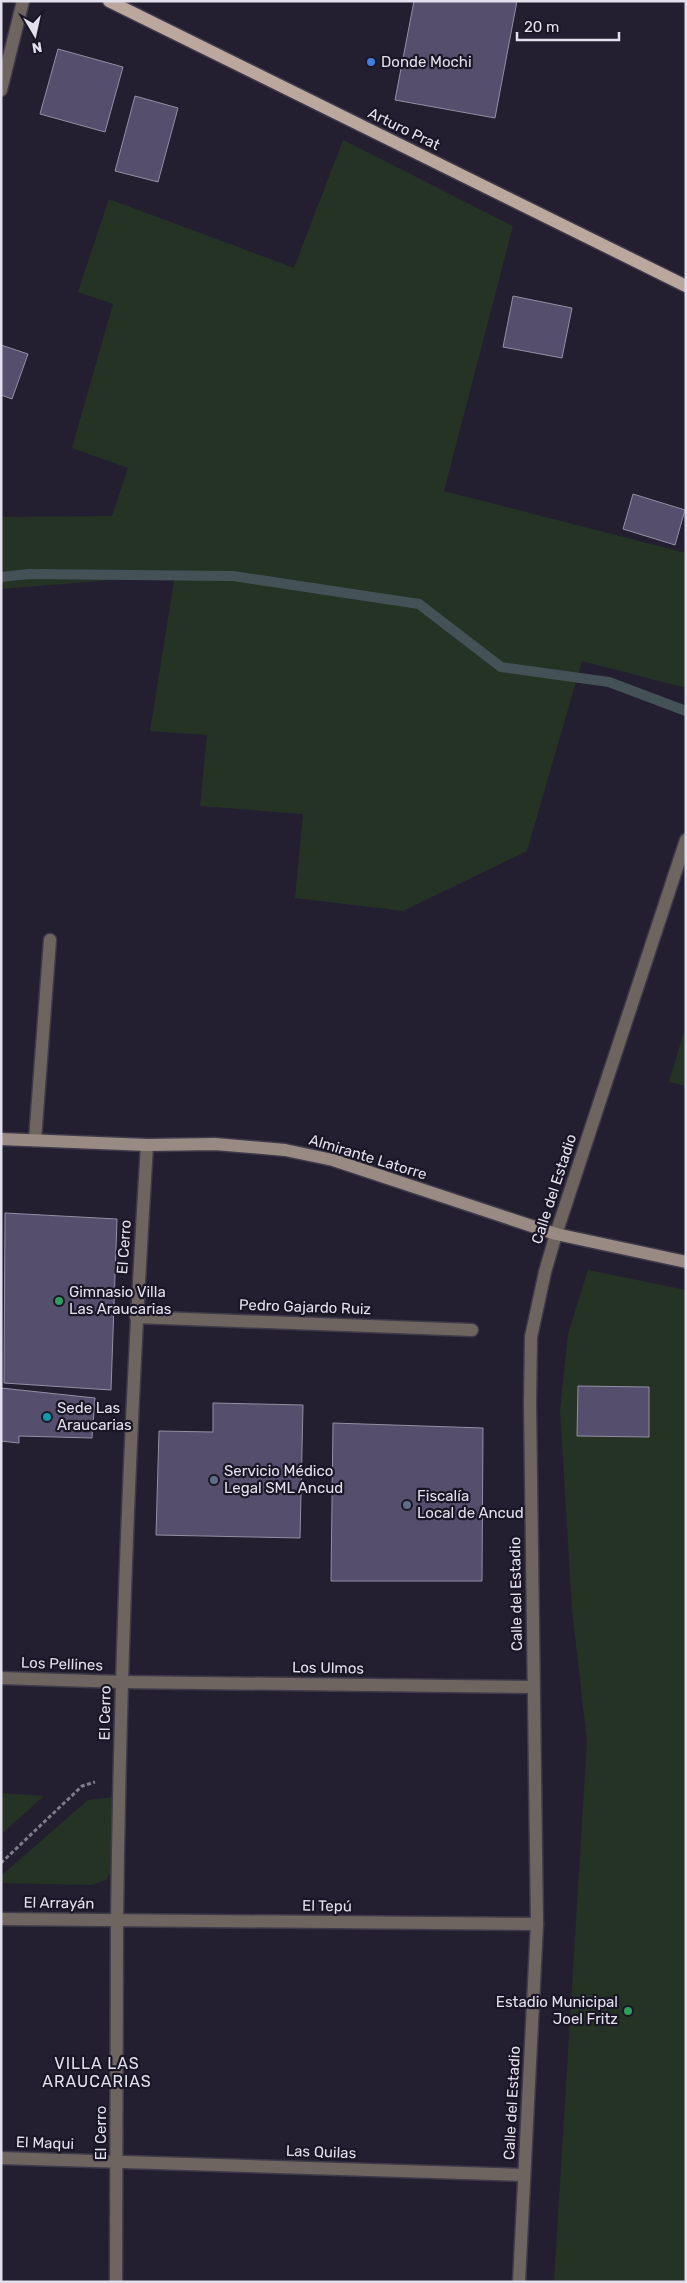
<svg xmlns="http://www.w3.org/2000/svg" width="687" height="2283" font-family="Rubik,sans-serif">
	<rect width="100%" height="100%" fill="#231f30"/>
	<g fill="#253325">
		<polygon points="343,140 513,226 444,491 686,553 686,688 582,661 527,851 403,911 295,898 303,814 200,806 207,735 150,731 175,575 1,589 1,517 112,516 128,468 72,448 113,304 78,292 109,199 294,268"/>
		<polygon points="686,1025 686,1086 669,1082"/>
		<polygon points="588,1270 686,1290 686,2282 554,2282 587,1741 572,1609 560,1410 568,1334"/>
		<polygon points="1,1793 44,1796 1,1834"/>
		<polygon points="113,1797 114,1866 106,1880 91,1885 1,1883 1,1876 88,1800"/>
	</g>
	<g fill="none" stroke-linecap="round" stroke-linejoin="round">
		<polyline stroke="#445258" stroke-width="10" points="1,577 29,574 233,576 419,604 501,667 609,682 686,711"/>
	</g>
	<g fill="#554e6d" stroke="#938fa4">
		<polygon points="414,1 517,1 495,118 395,100"/>
		<polygon points="58,49 123,67 105,132 40,114"/>
		<polygon points="135,96 178,108 158,182 115,171"/>
		<polygon points="513,296 572,308 562,358 503,347"/>
		<polygon points="1,345 28,354 12,399 1,395"/>
		<polygon points="633,494 685,510 675,545 623,529"/>
		<polygon points="5,1213 117,1219 111,1390 4,1383"/>
		<polygon points="578,1386 649,1387 649,1437 577,1436"/>
		<polygon points="1,1388 95,1398 92,1438 19,1436 19,1443 1,1441"/>
		<polygon points="213,1403 303,1405 300,1538 156,1535 159,1431 213,1432"/>
		<polygon points="333,1423 483,1428 482,1581 331,1581"/>
	</g>
	<g fill="none" stroke-linecap="round" stroke-linejoin="round">
		<g stroke="#3e3a4a" stroke-width="15">
			<polyline id="service" points="35,1140 50,940"/>
		</g>
		<g stroke="#3e3a4a" stroke-width="15">
			<g id="minor">
				<polyline points="1,90 23,1"/>
				<polyline points="136,1317 472,1330"/>
				<polyline points="1,1678 122,1682 533,1687"/>
				<polyline points="1,1919 537,1924"/>
				<polyline points="1,2158 524,2175"/>
				<path d="M116,2282C117,2162 116,2042 117,1922C120,1663 131,1403 147,1145"/>
				<polyline points="519,2282 537,1924 530,1403 531,1337 545,1272 556,1234 686,840"/>
			</g>
		</g>
		<g stroke="#3e3a4a" stroke-width="15">
			<polyline id="secondary" points="1,1139 147,1145 215,1144 285,1150 333,1160 556,1234 686,1262"/>
		</g>
		<g stroke="#3e3a4a" stroke-width="15">
			<polyline id="primary" points="109,1 686,286"/>
		</g>
		<polyline stroke="#7f7c8a" stroke-width="3" stroke-dasharray="4 2.5" stroke-linecap="butt" points="1,1863 82,1786 95,1782"/>
		<use href="#service" stroke="#6e6460" stroke-width="12"/>
		<use href="#minor" stroke="#6e6460" stroke-width="12"/>
		<use href="#secondary" stroke="#998a83" stroke-width="12"/>
		<use href="#primary" stroke="#bba79e" stroke-width="12"/>
	</g>
	<circle fill="#3f7fe0" stroke="#1a1626" stroke-width="2" cx="371" cy="62" r="5"/>
	<g fill="#2e9e5b" stroke="#1a1626" stroke-width="2">
		<circle cx="59" cy="1301" r="5"/>
		<circle cx="628" cy="2011" r="5"/>
	</g>
	<circle fill="#0f9aa8" stroke="#1a1626" stroke-width="2" cx="47" cy="1417" r="5"/>
	<g fill="#5c6f8a" stroke="#1a1626" stroke-width="2">
		<circle cx="214" cy="1480" r="5"/>
		<circle cx="407" cy="1505" r="5"/>
	</g>
	<g text-anchor="middle" stroke-width="4.5" stroke-linejoin="round" paint-order="stroke">
		<g font-size="15" fill="#e2e0ec" stroke="#1a1626" text-anchor="start">
			<text x="381" y="67">Donde Mochi</text>
			<text x="69" y="1297">Gimnasio Villa<tspan x="69" dy="17">Las Araucarias</tspan></text>
			<text x="57" y="1413">Sede Las<tspan x="57" dy="17">Araucarias</tspan></text>
			<text x="224" y="1476">Servicio Médico<tspan x="224" dy="17">Legal SML Ancud</tspan></text>
			<text x="417" y="1501">Fiscalía<tspan x="417" dy="17">Local de Ancud</tspan></text>
			<text x="618" y="2007" text-anchor="end">Estadio Municipal<tspan x="618" dy="17">Joel Fritz</tspan></text>
		</g>
		<g font-size="15" fill="#e2e0ec" stroke="#1a1626">
			<text transform="translate(404 129) rotate(26)" y="5">Arturo Prat</text>
			<text transform="translate(368 1157) rotate(17)" y="5">Almirante Latorre</text>
			<text transform="translate(554 1189) rotate(-72)" y="5">Calle del Estadio</text>
			<text transform="translate(124 1247) rotate(-86)" y="5">El Cerro</text>
			<text transform="translate(305 1307) rotate(2)" y="5">Pedro Gajardo Ruiz</text>
			<text transform="translate(516 1594) rotate(-91)" y="5">Calle del Estadio</text>
			<text transform="translate(62 1664) rotate(2)" y="5">Los Pellines</text>
			<text transform="translate(328 1668) rotate(1)" y="5">Los Ulmos</text>
			<text transform="translate(105 1713) rotate(-89)" y="5">El Cerro</text>
			<text transform="translate(59 1903) rotate(1)" y="5">El Arrayán</text>
			<text transform="translate(327 1906) rotate(1)" y="5">El Tepú</text>
			<text transform="translate(512 2103) rotate(-87)" y="5">Calle del Estadio</text>
			<text transform="translate(101 2133) rotate(-90)" y="5">El Cerro</text>
			<text transform="translate(45 2143) rotate(2)" y="5">El Maqui</text>
			<text transform="translate(321 2152) rotate(2)" y="5">Las Quilas</text>
		</g>
		<g font-size="16" letter-spacing="1" fill="#e2e0ec" stroke="#1a1626">
			<text x="97" y="2069">VILLA LAS<tspan x="97" dy="18">ARAUCARIAS</tspan></text>
		</g>
	</g>
	<rect width="687" height="2283" fill="none" stroke="#e2e0ec" stroke-width="5"/>
	<g transform="translate(35 35) rotate(171)" stroke="#1a1626" stroke-width="4" paint-order="stroke">
	<path d="M0-4L9 19L0 12L-9 19Z" fill="#e2e0ec"/>
	<text y="-8" font-size="14" font-weight="bold" text-anchor="middle" fill="#e2e0ec">N</text>
	</g>
	<path d="M517 32v8h102v-8" fill="none" stroke="#e2e0ec" stroke-width="2.5"/>
	<text x="524" y="32" font-size="15" fill="#e2e0ec" stroke="#1a1626" stroke-width="4" paint-order="stroke">20 m</text>
</svg>
